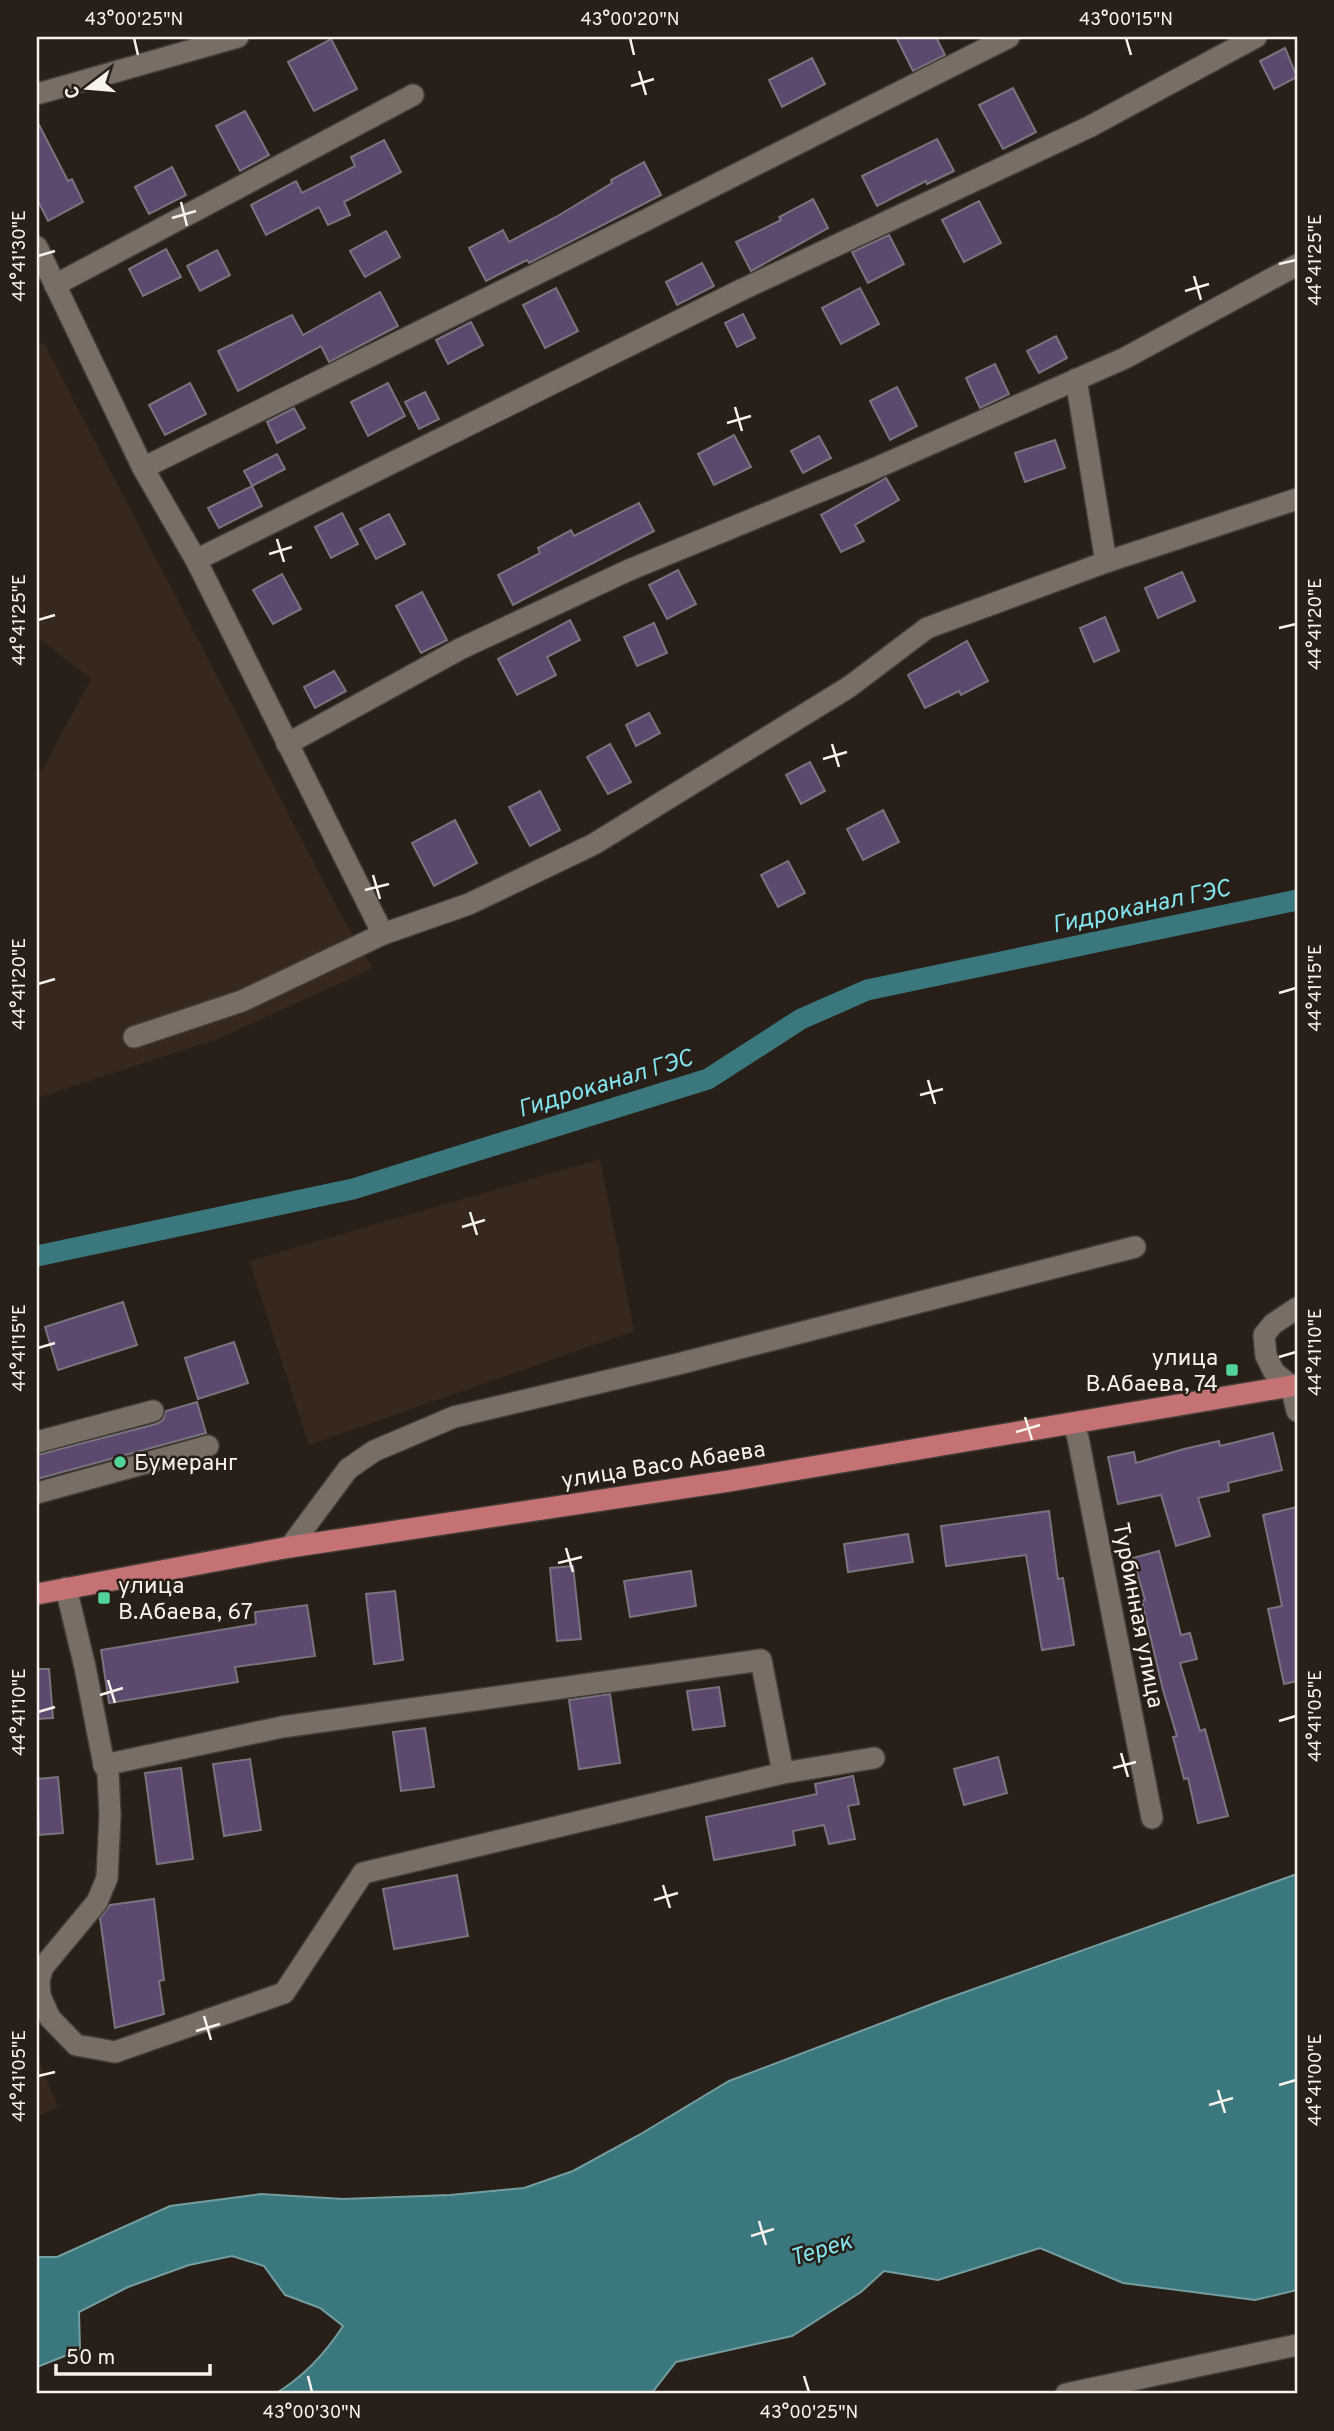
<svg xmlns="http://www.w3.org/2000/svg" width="1334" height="2431" font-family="Overpass,sans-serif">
	<rect width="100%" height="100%" fill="#281f18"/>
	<g fill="#36281c">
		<polygon points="44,343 341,915 373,968 218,1039 37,1098 37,769 41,772 91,679 37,637 37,346"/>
		<polygon points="600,1159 634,1331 309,1445 249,1261"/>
		<polygon points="37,2055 58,2108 37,2116"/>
	</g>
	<path fill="#3b787e" stroke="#749d9f" stroke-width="2" d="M1297,1874V2290L1255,2300L1123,2283L1040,2248L938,2280L884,2271L861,2292L792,2336L676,2362L651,2394H275C303,2377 325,2354 343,2326L320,2308L285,2295L264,2266L232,2256L189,2265L128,2287L79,2312L80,2350L37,2367V2257H57L170,2206L261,2194L343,2199L450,2195L524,2188L573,2171L639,2135L729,2081L940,2001Z"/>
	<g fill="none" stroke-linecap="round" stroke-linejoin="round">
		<polyline stroke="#3b787e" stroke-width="21" points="37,1256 353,1189 708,1079 801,1019 867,990 1297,900"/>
	</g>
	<g fill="#5e496e" stroke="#79737f" stroke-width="2">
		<polygon points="896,37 936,37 945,55 913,71"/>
		<polygon points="331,39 357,89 314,111 288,62"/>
		<polygon points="1285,48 1297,77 1274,89 1260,61"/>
		<polygon points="812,58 825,84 782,107 769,80"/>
		<polygon points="1013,88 1036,132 1003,149 979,105"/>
		<polygon points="245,111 269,155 240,171 216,126"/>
		<polygon points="37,121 68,181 72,179 83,202 48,221 37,199"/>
		<polygon points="937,139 954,171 927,184 926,181 877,206 862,176"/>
		<polygon points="384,140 401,172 344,202 350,215 328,225 319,207 266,235 251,205 296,181 302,193 355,166 351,157"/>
		<polygon points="644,162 661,195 529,263 527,260 486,281 469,248 503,230 509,242 556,217 612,183 611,180"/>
		<polygon points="172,167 186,195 149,214 135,187"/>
		<polygon points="813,199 828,228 751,271 736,242 781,220 779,217"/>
		<polygon points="979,201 1001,243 964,262 942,220"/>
		<polygon points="386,231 400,257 365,277 350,251"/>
		<polygon points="889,235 904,264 868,283 852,252"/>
		<polygon points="166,249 181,277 143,296 129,269"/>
		<polygon points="217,250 230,275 200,291 187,266"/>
		<polygon points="702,263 714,286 677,305 666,282"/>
		<polygon points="556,288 578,331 545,348 523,305"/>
		<polygon points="860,288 879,324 841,344 822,308"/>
		<polygon points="380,292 398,326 329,362 321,346 238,391 218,351 292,315 303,335"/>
		<polygon points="743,314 755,338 737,347 725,323"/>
		<polygon points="471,322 483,345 448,364 436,340"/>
		<polygon points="1056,336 1067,358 1039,373 1027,351"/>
		<polygon points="995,364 1009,394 980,408 966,378"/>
		<polygon points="190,383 206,414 165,435 149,405"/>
		<polygon points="388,383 405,416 368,436 351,402"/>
		<polygon points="897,387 917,426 890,440 870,401"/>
		<polygon points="425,392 439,419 419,429 405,402"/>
		<polygon points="294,408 305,428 277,443 267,422"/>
		<polygon points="734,435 751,467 714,485 698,454"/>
		<polygon points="819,436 831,458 803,473 791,451"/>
		<polygon points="1055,440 1065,468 1025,482 1015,453"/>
		<polygon points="277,454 285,469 252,486 244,471"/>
		<polygon points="886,478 899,500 855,525 864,541 841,552 821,515"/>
		<polygon points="252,486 262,506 219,528 208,508"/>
		<polygon points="639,503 654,531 513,605 498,575 540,553 538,548 571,530 574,536"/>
		<polygon points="342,513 358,544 331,558 315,527"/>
		<polygon points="389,514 405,544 376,559 360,529"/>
		<polygon points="678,570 696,604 667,619 649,585"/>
		<polygon points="1182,572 1195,601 1158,618 1145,588"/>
		<polygon points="282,574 301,609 273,624 253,590"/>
		<polygon points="422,592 447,640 421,653 396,606"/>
		<polygon points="1105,617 1119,651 1094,662 1080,628"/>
		<polygon points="570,620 580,640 547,657 556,675 517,695 498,659"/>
		<polygon points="654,623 667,653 637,666 624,637"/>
		<polygon points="967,641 988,681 961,695 959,691 925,708 908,675"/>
		<polygon points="334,671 346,691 315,708 304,687"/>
		<polygon points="649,713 660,733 636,746 626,725"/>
		<polygon points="610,744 631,782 608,794 587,757"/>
		<polygon points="810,762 825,791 801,804 786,775"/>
		<polygon points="540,791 560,830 530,846 509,807"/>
		<polygon points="883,810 899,842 863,860 847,829"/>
		<polygon points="455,820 477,863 434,886 412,843"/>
		<polygon points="788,861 805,893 778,907 761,875"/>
		<polygon points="123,1302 137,1345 58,1370 45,1327"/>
		<polygon points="234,1342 248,1383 198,1399 185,1358"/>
		<polygon points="197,1402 206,1433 37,1479 37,1455 156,1424 163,1420 166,1411"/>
		<polygon points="1273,1433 1282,1470 1228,1483 1229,1491 1198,1498 1210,1536 1176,1546 1161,1495 1118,1504 1108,1457 1134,1452 1136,1463 1184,1449 1219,1441 1220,1446"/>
		<polygon points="1297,1507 1297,1681 1284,1684 1268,1609 1282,1606 1263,1515"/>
		<polygon points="1049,1511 1058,1579 1063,1578 1074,1645 1042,1650 1026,1555 946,1566 941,1526"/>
		<polygon points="908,1534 913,1562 848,1572 844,1544"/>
		<polygon points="1159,1551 1181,1635 1190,1633 1197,1659 1180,1663 1200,1731 1205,1729 1228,1816 1198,1823 1188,1778 1184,1779 1173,1737 1177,1736 1163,1690 1142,1601 1145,1600 1133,1558"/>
		<polygon points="573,1566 581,1639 557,1641 550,1568"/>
		<polygon points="691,1571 696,1606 630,1617 624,1581"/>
		<polygon points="395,1591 403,1660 374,1664 366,1594"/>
		<polygon points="307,1605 315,1656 235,1667 238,1682 109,1703 101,1650 256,1624 255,1612"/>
		<polygon points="37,1669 49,1669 53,1718 37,1719"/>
		<polygon points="719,1687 725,1726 693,1730 687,1691"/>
		<polygon points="610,1694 620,1763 579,1769 569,1700"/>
		<polygon points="425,1728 434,1787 401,1791 393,1732"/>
		<polygon points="998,1757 1007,1793 964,1805 954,1769"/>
		<polygon points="250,1759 261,1830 224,1836 213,1764"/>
		<polygon points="181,1768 193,1859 157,1864 145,1773"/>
		<polygon points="853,1776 859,1804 848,1806 855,1839 829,1844 824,1825 793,1831 795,1845 714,1860 706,1817 817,1794 815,1784"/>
		<polygon points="58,1777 63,1833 39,1835 37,1779"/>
		<polygon points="457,1875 468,1936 394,1949 383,1889"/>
		<polygon points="154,1899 164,1980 159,1981 164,2014 115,2028 100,1918 110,1905"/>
	</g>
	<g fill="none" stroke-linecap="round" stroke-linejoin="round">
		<g stroke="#443c37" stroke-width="24">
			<g id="minor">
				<polyline points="37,94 238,37"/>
				<polyline points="37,247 143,468 196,560 383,934"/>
				<polyline points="55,285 413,95"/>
				<polyline points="1076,379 1106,562"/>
				<polyline points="143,468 644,221 1009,37"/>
				<polyline points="196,560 741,290 1089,127 1256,37"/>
				<polyline points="287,744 460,649 629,570 867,472 1125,358 1297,265"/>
				<polyline points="134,1037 242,1001 383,934 469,904 594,844 849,687 927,628 1106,562 1297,499"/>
				<polyline points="1297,1308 1273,1324 1264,1335 1266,1356 1274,1372 1291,1386 1297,1411"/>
				<polyline points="1073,1423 1078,1438 1152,1818"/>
				<polyline points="37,1442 153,1411"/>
				<polyline points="37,1493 208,1446"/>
				<polyline points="290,1547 348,1469 374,1451 454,1417 678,1364 1135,1247"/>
				<polyline points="66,1588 85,1667 104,1765 108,1772 110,1815 107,1878 97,1902 43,1967 39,1980 40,1996 50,2018 76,2045 115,2052 284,1993 363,1873 783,1773 874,1758"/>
				<polyline points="104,1765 282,1727 761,1660 783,1773"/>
				<polyline points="1066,2394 1297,2345"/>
			</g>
		</g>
		<g stroke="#443c37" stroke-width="24">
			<polyline id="major" points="37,1594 290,1547 729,1481 1297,1385"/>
		</g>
		<use href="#minor" stroke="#796e65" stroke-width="21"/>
		<use href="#major" stroke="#c57275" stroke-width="21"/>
	</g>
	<path fill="none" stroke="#f8f2ed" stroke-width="2.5" d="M134,38L138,55M630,38L634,55M1126,38L1131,55M639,71L646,95M631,86L654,79M181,202L187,226M172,218L196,211M38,256L55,251M1279,264L1296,260M1194,276L1201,300M1185,291L1209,284M735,407L742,431M727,423L751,416M277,539L284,562M269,554L292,547M38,620L55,615M1279,628L1296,624M832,744L839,767M823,759L847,752M373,875L380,899M365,890L389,884M38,984L55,979M1279,993L1296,988M928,1080L935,1104M920,1095L943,1089M470,1212L477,1235M462,1227L485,1220M38,1348L55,1343M1279,1357L1296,1352M1025,1417L1032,1440M1016,1432L1040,1425M566,1548L573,1572M558,1563L582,1557M108,1680L115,1703M100,1695L123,1688M38,1712L55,1707M1279,1721L1296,1716M1121,1753L1128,1777M1113,1768L1136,1762M663,1885L670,1908M654,1900L678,1893M204,2016L211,2040M196,2031L220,2024M38,2076L55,2072M1279,2085L1296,2080M1218,2090L1225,2113M1209,2105L1233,2098M759,2221L766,2245M751,2236L774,2229M308,2376L312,2392M804,2376L809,2392"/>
	<g fill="#52d397" stroke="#281f18" stroke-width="2.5">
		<rect x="1225" y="1363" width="14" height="14" rx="3.5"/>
		<circle cx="120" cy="1462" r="7"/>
		<rect x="97" y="1591" width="14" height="14" rx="3.5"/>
	</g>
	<g text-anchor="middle" stroke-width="5" stroke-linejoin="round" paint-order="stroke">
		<g font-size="23" fill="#f8f2ed" stroke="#281f18" text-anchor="start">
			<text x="1218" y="1365" text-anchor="end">улица<tspan x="1218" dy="26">В.Абаева, 74</tspan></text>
			<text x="134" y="1470">Бумеранг</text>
			<text x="118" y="1593">улица<tspan x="118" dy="26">В.Абаева, 67</tspan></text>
		</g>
		<g font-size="23" fill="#f8f2ed" stroke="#281f18">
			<text transform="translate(663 1464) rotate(-9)" y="8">улица Васо Абаева</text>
			<text transform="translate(1139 1615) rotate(79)" y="8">Турбинная улица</text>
		</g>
		<g font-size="24" font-style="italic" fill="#82e4ef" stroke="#281f18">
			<text transform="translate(1141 906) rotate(-12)" y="8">Гидроканал ГЭС</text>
			<text transform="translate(605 1083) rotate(-17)" y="8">Гидроканал ГЭС</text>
			<text transform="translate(821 2249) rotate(-17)" y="8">Терек</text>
		</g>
	</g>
	<rect width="1334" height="2431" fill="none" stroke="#281f18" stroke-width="77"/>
	<g transform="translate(88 88) rotate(254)" stroke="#281f18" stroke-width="5" paint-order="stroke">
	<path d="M0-5L12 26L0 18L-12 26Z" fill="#f8f2ed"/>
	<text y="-10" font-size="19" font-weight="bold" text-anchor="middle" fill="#f8f2ed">С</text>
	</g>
	<path d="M56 2364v10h154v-10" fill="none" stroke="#f8f2ed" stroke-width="3.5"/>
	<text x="66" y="2364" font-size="21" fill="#f8f2ed" stroke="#281f18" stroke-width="5" paint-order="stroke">50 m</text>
	<rect x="38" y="38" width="1258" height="2354" fill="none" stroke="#f8f2ed" stroke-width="2.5"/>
	<g font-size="18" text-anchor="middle" fill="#f8f2ed">
		<text x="134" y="25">43°00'25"N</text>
		<text x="630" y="25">43°00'20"N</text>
		<text x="1126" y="25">43°00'15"N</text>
		<text transform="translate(19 256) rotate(-90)" y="6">44°41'30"E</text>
		<text transform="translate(1315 260) rotate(-90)" y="6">44°41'25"E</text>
		<text transform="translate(19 620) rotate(-90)" y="6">44°41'25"E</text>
		<text transform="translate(1315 624) rotate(-90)" y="6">44°41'20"E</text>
		<text transform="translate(19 984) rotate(-90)" y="6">44°41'20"E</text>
		<text transform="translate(1315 988) rotate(-90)" y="6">44°41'15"E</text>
		<text transform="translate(19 1348) rotate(-90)" y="6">44°41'15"E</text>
		<text transform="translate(1315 1352) rotate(-90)" y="6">44°41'10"E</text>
		<text transform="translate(19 1712) rotate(-90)" y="6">44°41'10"E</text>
		<text transform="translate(1315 1716) rotate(-90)" y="6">44°41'05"E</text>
		<text transform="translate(19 2076) rotate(-90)" y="6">44°41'05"E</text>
		<text transform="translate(1315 2080) rotate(-90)" y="6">44°41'00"E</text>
		<text x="312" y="2418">43°00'30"N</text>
		<text x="809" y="2418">43°00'25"N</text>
	</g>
</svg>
